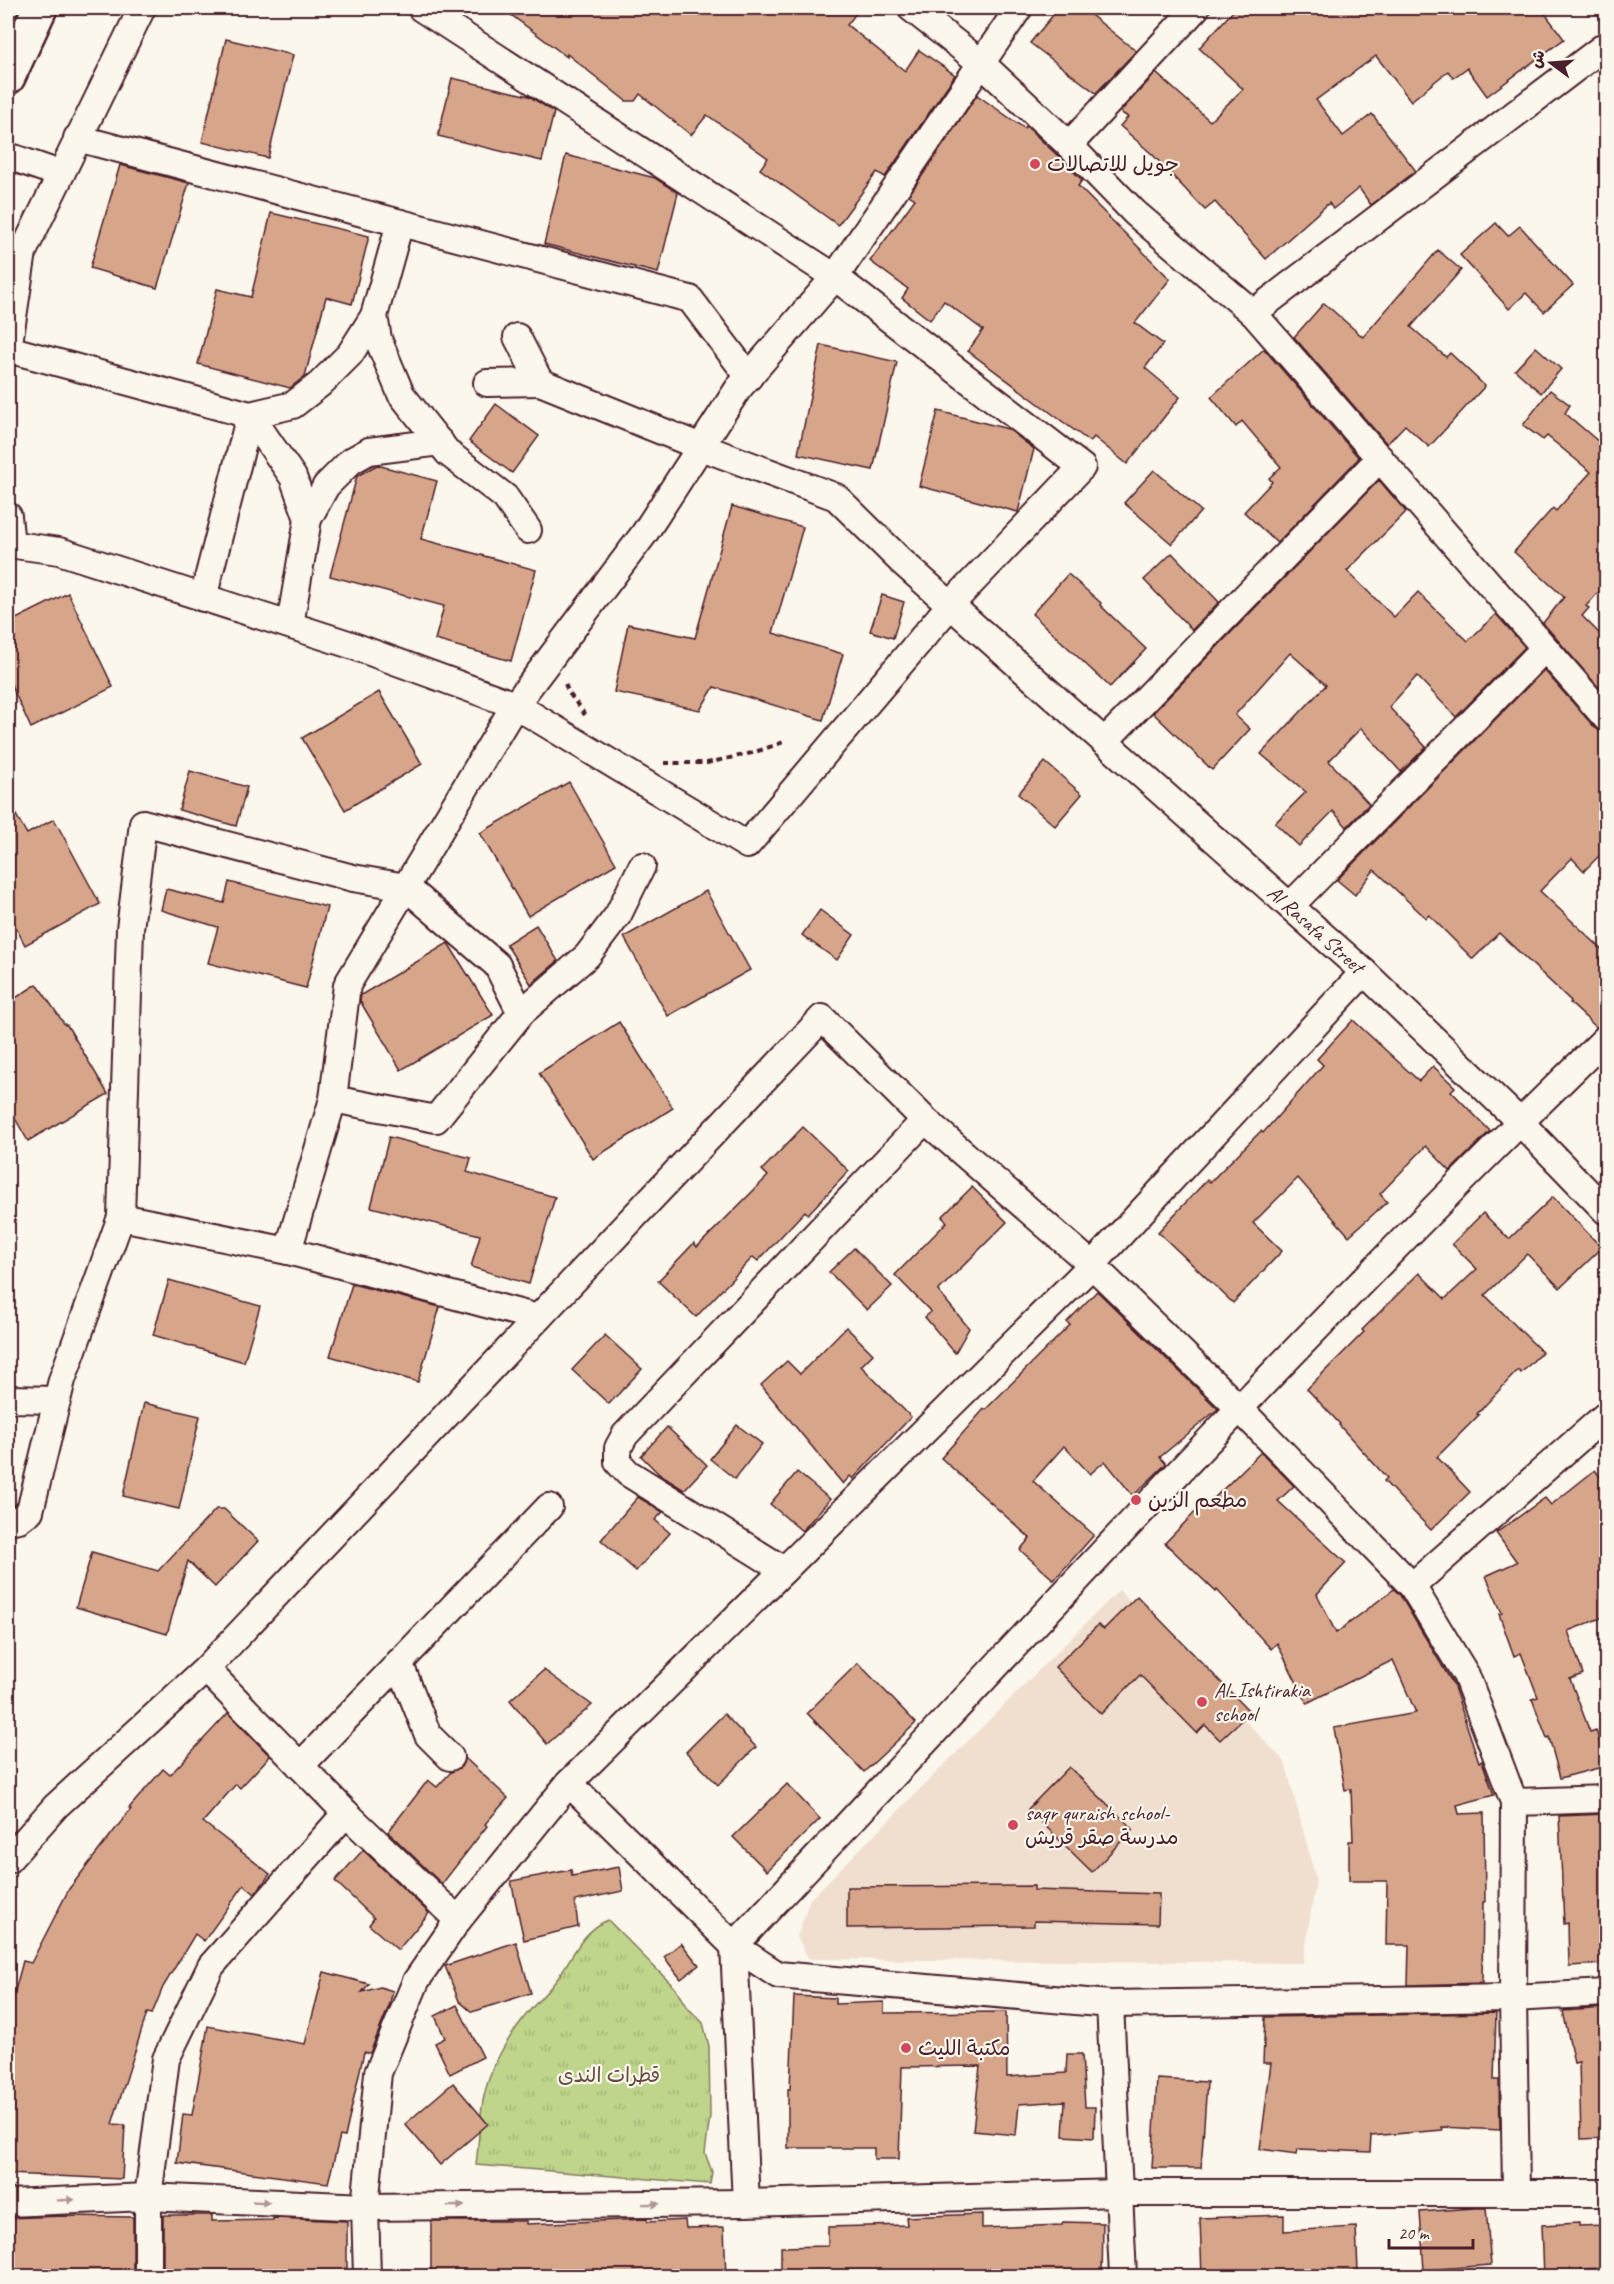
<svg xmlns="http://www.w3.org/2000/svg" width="1614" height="2284" font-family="Caveat,'Playpen Sans Arabic',sans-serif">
	<defs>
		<pattern id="grass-tufts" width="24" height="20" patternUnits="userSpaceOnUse" patternTransform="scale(1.5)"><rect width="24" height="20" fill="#bed58b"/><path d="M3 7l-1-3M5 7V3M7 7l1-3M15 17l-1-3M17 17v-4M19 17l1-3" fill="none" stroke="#a5b678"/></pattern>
	</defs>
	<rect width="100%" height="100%" fill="#fbf7ec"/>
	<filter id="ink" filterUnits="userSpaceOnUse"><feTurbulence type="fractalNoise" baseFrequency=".0167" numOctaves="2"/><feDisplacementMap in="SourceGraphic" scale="12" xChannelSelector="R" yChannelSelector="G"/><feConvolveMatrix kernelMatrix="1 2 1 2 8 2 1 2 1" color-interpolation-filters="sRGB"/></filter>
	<g filter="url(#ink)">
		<polygon fill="#f0dfcf" points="1119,1590 1285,1762 1316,1880 1303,1963 809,1959 797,1937 810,1899"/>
		<path fill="url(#grass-tufts)" stroke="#847a5b" stroke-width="1.5" d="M608,1920L677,1990L688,2008L703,2023L709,2046L710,2116L705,2153L712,2172L710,2184L476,2165C479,2142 479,2118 484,2096C490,2070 504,2044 520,2023C531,2007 548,1992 558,1978C573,1956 582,1931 608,1920Z"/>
		<g fill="#d7a68a" stroke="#4a1f2b" stroke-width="1.5">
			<polygon points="502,8 860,8 847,25 905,71 919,50 955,75 885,177 877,172 838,225 760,169 768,158 707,115 691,135 640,94 635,101 626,101 567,54 567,57"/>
			<polygon points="1059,8 1082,8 1136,51 1096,93 1030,43"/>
			<polygon points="1236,8 1541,8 1564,39 1487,96 1467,68 1453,78 1448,71 1411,101 1376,56 1316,100 1343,136 1372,114 1416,171 1371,205 1359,188 1333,209 1329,203 1266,259 1215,202 1205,210 1153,155 1120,126 1128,117 1120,112 1156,73 1210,121 1243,89 1199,48"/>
			<polygon points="226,39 293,55 268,158 202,142"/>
			<polygon points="452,78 529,96 554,112 542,161 438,136"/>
			<polygon points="977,95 1024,128 1026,126 1058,156 1082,180 1078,186 1170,279 1135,323 1163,344 1145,368 1180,397 1127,464 1094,437 1090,442 968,351 983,330 944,301 930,320 902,298 908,289 870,261 915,199 909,195"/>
			<polygon points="566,155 655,178 678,193 658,273 544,244"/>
			<polygon points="120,165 189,183 157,288 90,268"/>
			<polygon points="271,213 369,236 352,304 326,297 305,376 290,388 198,364 217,289 251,297"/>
			<polygon points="1496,223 1508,236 1520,226 1573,285 1544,312 1526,293 1509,309 1460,255"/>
			<polygon points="1438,250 1461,270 1411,327 1446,357 1450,353 1485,386 1429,447 1405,425 1387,444 1294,337 1324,303 1363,337"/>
			<polygon points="821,345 897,362 873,470 798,454"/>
			<polygon points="1536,347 1561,369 1541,393 1515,370"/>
			<polygon points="1264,349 1359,458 1277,543 1244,512 1272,482 1269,478 1281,467 1242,421 1236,427 1211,397"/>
			<polygon points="1550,390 1570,405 1565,413 1606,448 1606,584 1586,606 1589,608 1582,616 1606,640 1606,696 1543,623 1564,597 1514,552 1553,508 1556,511 1591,472 1547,436 1543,440 1523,425"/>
			<polygon points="496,404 539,436 512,473 469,441"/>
			<polygon points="938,411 1008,429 1034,449 1018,512 919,486"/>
			<polygon points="377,465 437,481 421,539 536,570 511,661 435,640 444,606 330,576 357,476"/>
			<polygon points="1154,470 1201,511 1172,544 1124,503"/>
			<polygon points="1379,480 1406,512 1347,571 1394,617 1418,592 1468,641 1496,614 1525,647 1456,717 1417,676 1389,707 1426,747 1401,772 1361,728 1329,761 1369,804 1347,827 1333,811 1299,846 1275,823 1306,792 1261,754 1326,685 1290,653 1235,715 1250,729 1212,770 1153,713"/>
			<polygon points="732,506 803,527 773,633 843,654 823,720 714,687 700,710 614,692 628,624 695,638"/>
			<polygon points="1172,553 1219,602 1192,630 1144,580"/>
			<polygon points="1068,574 1101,603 1100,605 1146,649 1110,687 1032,614"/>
			<polygon points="68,593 113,687 31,728 8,678 8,623"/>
			<polygon points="882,595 904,602 893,638 870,631"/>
			<polygon points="1544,670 1595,728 1606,733 1606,849 1584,871 1572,858 1540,891 1606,953 1606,1023 1596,1027 1570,1003 1571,1001 1499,933 1473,959 1429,915 1426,918 1378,873 1374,870 1355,895 1337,880"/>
			<polygon points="379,692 422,764 345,810 302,738"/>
			<polygon points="1045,762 1082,794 1055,826 1018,794"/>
			<polygon points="190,771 247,787 236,826 179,810"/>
			<polygon points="569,782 616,864 528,916 480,833"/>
			<polygon points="8,801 27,834 54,819 100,904 25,945 8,912"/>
			<polygon points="229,882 327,907 306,988 208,963 218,927 161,910 166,889 224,903"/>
			<polygon points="706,891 750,970 668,1016 624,937"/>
			<polygon points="820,910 854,935 837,960 802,935"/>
			<polygon points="536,925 558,961 531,984 506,944"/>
			<polygon points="448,943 493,1015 401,1070 360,1001 361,995"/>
			<polygon points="37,984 65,1025 67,1025 108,1094 28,1141 8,1106 8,1003"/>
			<polygon points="1353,1020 1419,1081 1433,1066 1455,1087 1451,1091 1490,1131 1450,1171 1426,1146 1380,1194 1387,1202 1349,1236 1298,1178 1253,1223 1282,1251 1233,1303 1158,1232 1207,1180 1210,1182 1261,1131 1263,1133 1323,1065 1317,1059"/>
			<polygon points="619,1022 673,1108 593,1159 539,1073"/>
			<polygon points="803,1127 849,1171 808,1214 805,1211 758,1261 753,1257 696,1317 658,1281 694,1243 697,1247 768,1176 762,1170"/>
			<polygon points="389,1137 471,1158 467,1172 555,1197 529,1284 471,1267 480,1235 371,1207"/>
			<polygon points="972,1187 1007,1222 938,1291 969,1328 955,1353 925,1317 931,1312 895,1275 947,1222 942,1217"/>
			<polygon points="1553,1197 1602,1248 1560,1288 1527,1254 1485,1295 1542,1352 1521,1373 1518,1370 1477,1414 1479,1415 1437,1457 1470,1492 1431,1530 1384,1481 1387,1478 1339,1425 1340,1424 1307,1389 1364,1332 1362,1330 1419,1273 1445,1299 1477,1269 1452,1244 1483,1213 1509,1239"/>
			<polygon points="854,1248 892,1286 867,1310 829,1272"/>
			<polygon points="169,1280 260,1306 244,1362 153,1335"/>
			<polygon points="352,1284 440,1307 418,1382 330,1356"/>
			<polygon points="1097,1291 1218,1409 1160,1457 1166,1464 1133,1496 1105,1461 1090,1474 1064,1446 1033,1481 1094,1535 1054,1580 1020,1550 1030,1538 941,1458 984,1409 985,1410 1070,1325 1067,1322"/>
			<polygon points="846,1327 873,1354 861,1366 911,1417 853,1479 850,1476 843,1484 761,1385 787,1361 800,1374"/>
			<polygon points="605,1335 642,1369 609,1404 572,1370"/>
			<polygon points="144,1403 200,1416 179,1509 123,1496"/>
			<polygon points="737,1425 762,1444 735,1479 710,1459"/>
			<polygon points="667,1427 707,1465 684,1490 659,1474 641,1456"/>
			<polygon points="1261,1452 1294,1486 1278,1501 1346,1563 1317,1594 1336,1633 1394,1589 1400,1595 1453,1684 1479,1762 1482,1761 1494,1795 1457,1805 1459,1814 1484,1813 1485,1902 1483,1902 1482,1983 1408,1985 1409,1945 1386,1945 1387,1881 1349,1881 1349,1841 1353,1841 1351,1789 1345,1790 1334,1728 1416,1713 1393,1660 1307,1703 1277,1643 1271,1649 1217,1590 1216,1592 1165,1543 1204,1503 1206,1506"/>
			<polygon points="1595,1470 1606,1485 1606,1616 1568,1631 1583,1674 1570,1679 1590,1732 1596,1730 1606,1766 1560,1778 1549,1737 1547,1738 1532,1699 1538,1697 1521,1653 1514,1656 1499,1614 1502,1613 1486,1576 1517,1562 1496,1533 1545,1498 1551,1505"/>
			<polygon points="797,1472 830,1499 802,1531 770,1504"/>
			<polygon points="638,1497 663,1512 655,1520 670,1533 636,1571 601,1540"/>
			<polygon points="216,1509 224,1509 258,1541 215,1587 188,1561 167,1634 76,1607 92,1552 158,1571"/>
			<polygon points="1137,1596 1250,1712 1220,1740 1205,1725 1197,1733 1140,1675 1101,1714 1055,1667 1098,1625 1104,1629"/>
			<polygon points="858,1663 916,1723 864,1772 807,1713"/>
			<polygon points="544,1670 592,1705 547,1744 510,1700"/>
			<polygon points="228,1713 270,1756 240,1788 236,1784 203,1822 270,1874 255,1894 244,1885 204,1941 195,1934 163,1987 152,2014 147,2013 112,2124 125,2125 122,2179 8,2174 8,2017 23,1961 31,1963 69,1889 131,1809 129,1808 163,1769 170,1775"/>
			<polygon points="724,1714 756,1747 718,1785 686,1752"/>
			<polygon points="465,1758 508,1798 485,1824 487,1826 442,1884 388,1832 428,1780 437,1787 451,1772 461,1767"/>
			<polygon points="1069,1767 1133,1829 1092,1872 1028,1809"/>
			<polygon points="787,1784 820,1819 767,1871 733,1837"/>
			<polygon points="1606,1814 1606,1964 1569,1966 1568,1923 1564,1924 1559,1816"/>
			<polygon points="363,1850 429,1913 398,1950 369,1925 374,1918 335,1881"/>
			<polygon points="619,1867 623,1891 575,1901 578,1927 524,1940 511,1881 571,1870 572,1876"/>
			<polygon points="1034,1886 1034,1890 1159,1894 1158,1924 1034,1921 1034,1926 847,1928 847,1887"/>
			<polygon points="516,1942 531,1993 472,2012 459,2001 445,1966"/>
			<polygon points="681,1943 699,1965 681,1979 664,1957"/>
			<polygon points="324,1972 369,1984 362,1992 380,1987 393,1991 389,2006 370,2053 364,2052 345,2137 340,2136 328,2183 177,2163 183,2114 192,2115 208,2026 305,2044"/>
			<polygon points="794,1996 835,1998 835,2004 884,2002 884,2013 1006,2012 1007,2077 1066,2073 1067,2054 1082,2054 1085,2107 1095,2107 1094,2138 1063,2136 1065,2101 1019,2104 1016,2135 973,2131 980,2066 902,2067 899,2159 874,2159 874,2148 788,2148 788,2089 790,2089"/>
			<polygon points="457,2005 483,2057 450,2074 435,2043 445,2038 435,2016"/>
			<polygon points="1606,2008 1606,2138 1581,2139 1579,2062 1574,2063 1563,2011"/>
			<polygon points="1496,2013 1494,2080 1499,2080 1500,2130 1441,2127 1442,2130 1371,2136 1370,2152 1298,2149 1297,2154 1260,2149 1271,2063 1263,2063 1265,2017"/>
			<polygon points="1157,2079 1207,2082 1201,2168 1152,2168"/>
			<polygon points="453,2083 488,2124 440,2165 405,2124"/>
			<polygon points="1474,2208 1486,2208 1491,2265 1424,2270 1420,2212"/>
			<polygon points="982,2214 982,2228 1062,2225 1063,2222 1103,2223 1102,2277 781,2277 781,2247 828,2246 828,2227 907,2225 906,2217"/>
			<polygon points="165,2215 212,2215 212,2221 273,2220 273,2218 347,2221 347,2275 166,2277 166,2270 163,2270 163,2216"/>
			<polygon points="1284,2215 1284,2231 1356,2227 1358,2271 1285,2276 1202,2277 1200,2218"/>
			<polygon points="63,2216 133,2217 133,2271 71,2274 71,2276 8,2276 8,2218"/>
			<polygon points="647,2219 647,2222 685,2220 686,2228 724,2227 726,2277 431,2277 431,2221 526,2221 526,2224"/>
			<polygon points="1579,2223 1579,2226 1606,2225 1606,2268 1581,2269 1582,2276 1544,2277 1542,2225"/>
		</g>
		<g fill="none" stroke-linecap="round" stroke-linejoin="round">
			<g stroke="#4a1f2b" stroke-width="30">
				<g id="minor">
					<polyline points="421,8 835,277 1082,467 951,604 747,845 515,705 347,985 333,1099 288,1251 538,1318"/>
					<polyline points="911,8 980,62 1069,145 1135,213 1253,313 1606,718"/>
					<polyline points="77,138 690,299 749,377"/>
					<polyline points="1069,145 1196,8"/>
					<polyline points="8,156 60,174"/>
					<polyline points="400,223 374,316 378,339 401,394 448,453 505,497 528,530"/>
					<polyline points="1253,313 1606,45"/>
					<path id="s1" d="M517,337L540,382L701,447L836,497L901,561L1364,972L1520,1122L1606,1211"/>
					<polyline points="8,349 250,415 293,405 320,384 350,354 374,316"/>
					<polyline points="8,349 23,252 142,8"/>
					<polyline points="487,383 540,382"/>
					<polyline points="250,415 293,477 308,519"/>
					<polyline points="8,516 11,545"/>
					<polyline points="8,544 59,551 348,644 515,705 644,534 738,389 835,277 1019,8"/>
					<polyline points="203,598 250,415"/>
					<polyline points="290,625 308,519 326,486 351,461 369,451 440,442"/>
					<polyline points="1104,742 1380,458"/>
					<polyline points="1290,906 1545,648"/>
					<polyline points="521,1013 587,956 618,915 642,866"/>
					<polyline points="288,1251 121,1217 130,929 143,823 353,878 406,887 497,965 521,1013 436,1119 333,1099"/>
					<polyline points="8,1399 57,1400"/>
					<polyline points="8,1521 19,1519 30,1511 62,1380 121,1217"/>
					<polyline points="784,1570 628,1473 618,1462 618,1448 625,1435 925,1120"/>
					<polyline points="1412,1586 1606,1415"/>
					<polyline points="399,1662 428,1735 450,1757"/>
					<polyline points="206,1669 346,1813 458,1920"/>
					<polyline points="300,1766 549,1507"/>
					<polyline points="569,1783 734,1946 778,1975 1110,2004 1513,1998 1606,1993"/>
					<polyline points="1514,1802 1606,1799"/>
					<polyline points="8,1860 56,1806 206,1669 822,1018 925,1120 1092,1265 1240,1409 1412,1586 1466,1675 1514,1802 1513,1998 1516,2192"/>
					<polyline points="1110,2004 1123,2276"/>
					<polyline points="8,2203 148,2197 365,2207 746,2203 1119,2193 1606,2193"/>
					<path d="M746,2203L734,1946C1021,1640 1305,1330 1606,1038"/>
					<polyline points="148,2276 148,2197 166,2059 211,1966 346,1813"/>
					<polyline points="367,2276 365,2207 378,2073 416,1981 458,1920 569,1783 1092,1265 1364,972"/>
				</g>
			</g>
			<g stroke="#4a1f2b" stroke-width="38">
				<polyline id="secondary" points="8,77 40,8"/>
			</g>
			<g stroke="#4a1f2b" stroke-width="4" stroke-dasharray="6 4.5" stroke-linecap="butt">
				<polyline points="565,684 569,693 585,715"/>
				<polyline points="664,763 707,763 752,753 784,742"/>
			</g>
			<use href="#minor" stroke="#fbf7ec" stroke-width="26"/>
			<use href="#secondary" stroke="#fbf7ec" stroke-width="33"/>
		</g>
		<defs><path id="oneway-solid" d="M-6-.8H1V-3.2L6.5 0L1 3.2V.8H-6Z" transform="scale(1.5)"/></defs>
		<g fill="#ab9695">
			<use href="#oneway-solid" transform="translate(66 2200) rotate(-3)"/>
			<use href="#oneway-solid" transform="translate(261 2202) rotate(3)"/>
			<use href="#oneway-solid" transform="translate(651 2204) rotate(-1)"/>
			<use href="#oneway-solid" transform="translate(456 2206) rotate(-1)"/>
		</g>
	</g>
	<g fill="#d1495b" stroke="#fbf7ec" stroke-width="2">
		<circle cx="1035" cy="164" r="6"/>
		<circle cx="1136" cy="1500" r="6"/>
		<circle cx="1202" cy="1702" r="6"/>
		<circle cx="1013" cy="1825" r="6"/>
		<circle cx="906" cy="2048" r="6"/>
	</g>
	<g text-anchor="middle" stroke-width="4.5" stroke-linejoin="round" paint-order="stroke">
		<g font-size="21" fill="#4a1f2b" stroke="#fbf7ec" text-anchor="start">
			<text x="1047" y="171">جويل للاتصالات</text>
			<text x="1148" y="1507">مطعم الزين</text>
			<text x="1214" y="1697">Al_Ishtirakia<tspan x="1214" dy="24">school</tspan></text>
			<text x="1025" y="1820">saqr quraish school-<tspan x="1025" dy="24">مدرسة صقر قريش</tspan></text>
			<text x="918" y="2055">مكتبة الليث</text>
		</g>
		<g font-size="21" fill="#4a1f2b" stroke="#fbf7ec">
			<text dy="7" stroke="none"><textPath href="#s1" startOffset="1014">Al Rasafa Street</textPath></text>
		</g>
		<g font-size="21" fill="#674c43" stroke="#fbf7ec">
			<text x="609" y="2082">قطرات الندى</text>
		</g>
	</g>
	<rect width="1614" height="2284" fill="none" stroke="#fbf7ec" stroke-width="30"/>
	<rect x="15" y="15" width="1584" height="2254" fill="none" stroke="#4a1f2b" stroke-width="2" filter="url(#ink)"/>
	<g transform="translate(1551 63) rotate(286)" stroke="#fbf7ec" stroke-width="4.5" paint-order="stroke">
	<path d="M0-4.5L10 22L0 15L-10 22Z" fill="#4a1f2b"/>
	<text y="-9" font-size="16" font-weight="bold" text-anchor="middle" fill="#4a1f2b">ش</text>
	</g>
	<path d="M1389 2239v9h84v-9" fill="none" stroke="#4a1f2b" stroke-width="3"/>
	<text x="1398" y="2239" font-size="18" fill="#4a1f2b" stroke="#fbf7ec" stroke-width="4.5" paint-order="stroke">20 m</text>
</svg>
